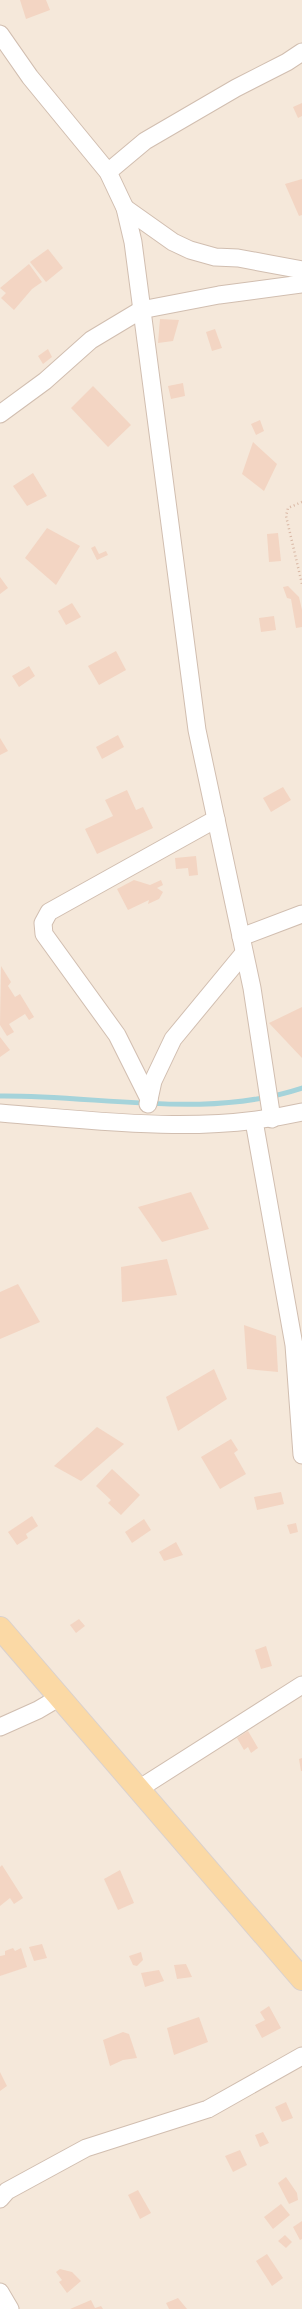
<svg xmlns="http://www.w3.org/2000/svg" width="302" height="2309" font-family="Arial,sans-serif">
	<rect width="100%" height="100%" fill="#fdf6ec"/>
	<rect fill="#f5e8da" x="0" y="0" width="302" height="2309"/>
	<g fill="none" stroke-linecap="round" stroke-linejoin="round">
		<path stroke="#a5d3da" stroke-width="5" d="M0,1096C99,1095 206,1120 302,1088"/>
	</g>
	<g fill="#f3d5c3">
		<polygon points="20,0 46,0 50,10 26,19"/>
		<polygon points="302,103 302,116 298,118 293,107"/>
		<polygon points="302,179 302,215 299,216 285,184"/>
		<polygon points="48,249 63,268 46,282 30,262"/>
		<polygon points="29,264 42,282 32,289 14,310 1,298 6,293 0,288"/>
		<polygon points="160,319 179,320 173,341 158,343"/>
		<polygon points="215,329 222,348 212,351 206,332"/>
		<polygon points="48,349 52,357 43,364 38,356"/>
		<polygon points="183,383 185,396 171,399 168,386"/>
		<polygon points="93,386 131,425 108,447 71,408"/>
		<polygon points="260,420 264,431 256,435 251,424"/>
		<polygon points="253,442 277,464 264,491 242,474"/>
		<polygon points="33,473 47,496 27,506 13,486"/>
		<polygon points="47,528 80,546 56,585 25,558"/>
		<polygon points="278,533 281,561 269,562 267,534"/>
		<polygon points="95,546 99,554 106,551 108,555 97,560 91,548"/>
		<polygon points="0,577 8,588 0,594"/>
		<polygon points="288,586 299,597 302,610 302,627 296,628 291,599 287,598 283,587"/>
		<polygon points="72,603 81,617 66,625 58,611"/>
		<polygon points="274,616 276,630 261,632 259,618"/>
		<polygon points="116,651 126,670 99,685 88,666"/>
		<polygon points="29,666 35,676 19,687 12,676"/>
		<polygon points="118,735 124,747 102,759 96,747"/>
		<polygon points="0,738 8,751 0,755"/>
		<polygon points="283,787 291,800 271,812 263,798"/>
		<polygon points="127,790 136,810 143,807 153,828 97,854 85,829 113,816 105,800"/>
		<polygon points="196,856 198,875 189,876 188,868 176,869 175,858"/>
		<polygon points="134,880 150,885 161,880 163,885 157,888 163,892 159,899 148,904 149,900 128,910 117,889"/>
		<polygon points="1,966 11,982 8,986 15,997 20,994 34,1017 29,1020 25,1014 9,1024 14,1032 7,1036 0,1025"/>
		<polygon points="302,1007 302,1058 269,1023"/>
		<polygon points="0,1037 10,1050 0,1057"/>
		<polygon points="191,1192 209,1229 162,1242 138,1207"/>
		<polygon points="167,1259 177,1295 122,1302 121,1267"/>
		<polygon points="18,1284 40,1322 0,1339 0,1292"/>
		<polygon points="244,1325 276,1336 278,1372 247,1369"/>
		<polygon points="214,1369 227,1399 178,1431 166,1397"/>
		<polygon points="97,1427 124,1444 81,1481 54,1466"/>
		<polygon points="231,1439 238,1450 234,1453 246,1474 220,1489 201,1457"/>
		<polygon points="112,1469 140,1495 121,1515 108,1503 111,1500 96,1486"/>
		<polygon points="281,1492 284,1504 257,1510 254,1497"/>
		<polygon points="32,1516 38,1526 26,1534 28,1538 17,1545 8,1532"/>
		<polygon points="144,1519 151,1530 132,1543 125,1532"/>
		<polygon points="296,1523 298,1532 290,1534 287,1525"/>
		<polygon points="176,1542 183,1555 164,1561 159,1552"/>
		<polygon points="79,1619 85,1626 76,1633 70,1625"/>
		<polygon points="266,1646 272,1666 261,1669 255,1650"/>
		<polygon points="248,1731 258,1748 251,1753 248,1747 244,1750 237,1738"/>
		<polygon points="302,1758 302,1771 301,1771 299,1759"/>
		<polygon points="2,1865 23,1898 14,1904 10,1898 0,1906 0,1867"/>
		<polygon points="120,1870 134,1903 118,1910 104,1879"/>
		<polygon points="42,1944 47,1958 34,1961 29,1947"/>
		<polygon points="13,1948 15,1951 21,1948 27,1967 0,1976 0,1956 5,1955 5,1951"/>
		<polygon points="141,1952 143,1960 137,1966 133,1965 129,1956"/>
		<polygon points="186,1964 192,1977 177,1979 174,1965"/>
		<polygon points="159,1970 164,1981 145,1987 141,1973"/>
		<polygon points="269,2006 281,2028 262,2038 255,2025 265,2020 260,2012"/>
		<polygon points="199,2017 208,2042 174,2055 167,2028"/>
		<polygon points="123,2032 129,2034 137,2058 123,2060 110,2066 103,2040"/>
		<polygon points="0,2072 7,2086 0,2091"/>
		<polygon points="286,2102 293,2118 282,2122 275,2107"/>
		<polygon points="263,2132 269,2143 260,2147 255,2135"/>
		<polygon points="240,2150 247,2165 233,2172 225,2156"/>
		<polygon points="286,2177 297,2193 298,2200 289,2204 278,2183"/>
		<polygon points="138,2190 151,2213 140,2219 128,2195"/>
		<polygon points="281,2204 290,2215 273,2229 264,2217"/>
		<polygon points="302,2221 302,2239 300,2240 293,2227"/>
		<polygon points="285,2235 292,2242 286,2248 278,2241"/>
		<polygon points="267,2254 283,2278 272,2286 256,2261"/>
		<polygon points="60,2269 72,2272 81,2281 67,2293 59,2282 62,2280 56,2272"/>
		<polygon points="178,2298 187,2309 169,2309 166,2303"/>
		<polygon points="91,2300 95,2308 101,2306 103,2309 70,2309"/>
	</g>
	<g fill="none" stroke-linecap="round" stroke-linejoin="round">
		<g stroke="#d1beb0" stroke-width="19">
			<g id="minor">
				<polyline points="0,34 30,77 108,172 125,208 133,242 197,730 252,988 272,1119"/>
				<polyline points="108,172 145,141 236,88 287,62 302,52"/>
				<polyline points="125,208 173,242 190,250 215,257 238,258 302,270"/>
				<polyline points="0,414 45,381 91,340 141,310 219,295 302,284"/>
				<polyline points="241,937 302,914"/>
				<polyline points="149,1099 117,1035 44,934 43,923 49,912 216,819"/>
				<polyline points="148,1104 153,1081 173,1039 244,953"/>
				<path d="M0,1113C101,1121 202,1135 302,1112"/>
				<polyline points="254,1121 294,1345 302,1455"/>
				<polyline points="0,1727 38,1710 60,1697"/>
				<polyline points="137,1790 302,1685"/>
				<polyline points="0,2199 7,2191 86,2148 208,2109 302,2056"/>
				<polyline points="0,2292 10,2309"/>
			</g>
		</g>
		<g stroke="#dad1cd" stroke-width="24">
			<polyline id="major" points="0,1628 302,1979"/>
		</g>
		<polyline stroke="#d9b8a5" stroke-width="2.5" stroke-dasharray="1 3" stroke-linecap="butt" points="302,502 288,508 286,516 302,584"/>
		<use href="#minor" stroke="#fff" stroke-width="17"/>
		<use href="#major" stroke="#fbd9a5" stroke-width="22"/>
	</g>
</svg>
